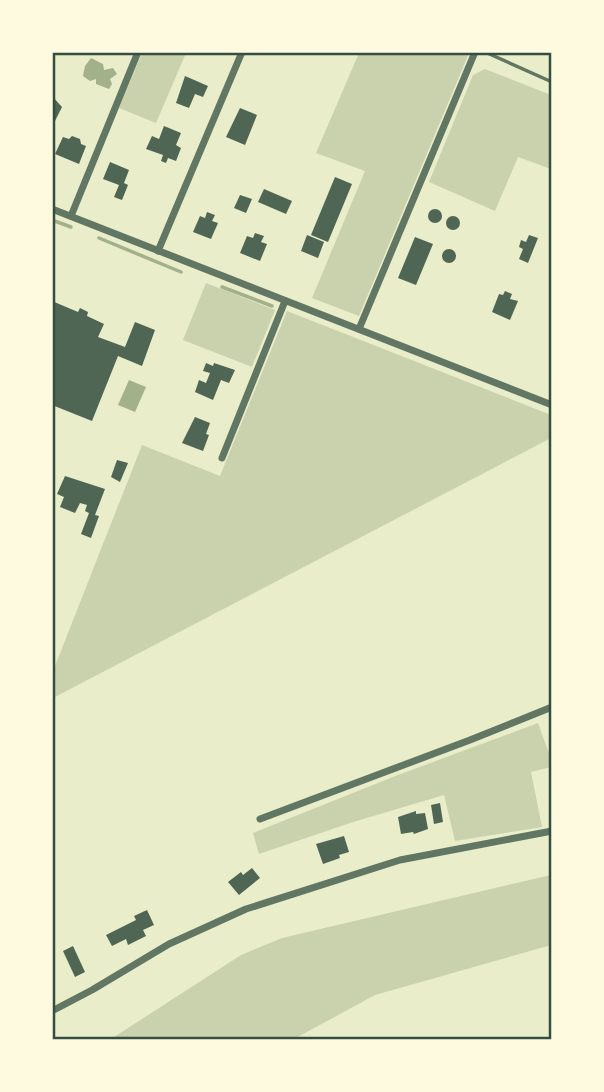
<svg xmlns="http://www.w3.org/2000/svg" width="604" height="1092" font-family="'Sofia Sans Condensed',sans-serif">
	<rect width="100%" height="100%" fill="#e9edc9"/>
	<g fill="#cad2ad">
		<polygon points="142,53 186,53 156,123 119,108"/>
		<polygon points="359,53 469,53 359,316 312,298 365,171 316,153"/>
		<polygon points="485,69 551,95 551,169 518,157 495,211 429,182 473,75"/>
		<polygon points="206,283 275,310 252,367 183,340"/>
		<polygon points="287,311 551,415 551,438 53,698 53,671 142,445 220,476"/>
		<polygon points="538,723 551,759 551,767 531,772 542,827 455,841 444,795 350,823 259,854 253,833 398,775"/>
		<polygon points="551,875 551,945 375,995 294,1039 111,1039 241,955 282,938"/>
	</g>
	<g fill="#a3b18a">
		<polygon points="91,58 103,64 104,70 113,68 117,74 110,79 112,84 109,89 96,84 96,79 90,81 83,76 85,66"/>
		<polygon points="129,380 146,387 135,412 118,405"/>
	</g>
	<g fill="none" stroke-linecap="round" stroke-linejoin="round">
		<g stroke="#a3b18a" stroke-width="3.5">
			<polyline points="52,220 71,227"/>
			<polyline points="99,238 181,272"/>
			<polyline points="222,287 272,306"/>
		</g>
	</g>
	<g fill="#4f6655">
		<polygon points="185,76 208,86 203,97 195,94 189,108 176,103"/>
		<polygon points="52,96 62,107 52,127"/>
		<polygon points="240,108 257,115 245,145 226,137"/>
		<polygon points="164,126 181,133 176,145 181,148 176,161 168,158 166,163 161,161 163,155 146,149 152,136 159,139"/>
		<polygon points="72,136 80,139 81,144 86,146 79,164 55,154 63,137 69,139"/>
		<polygon points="110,162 129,170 124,183 128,185 122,200 114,197 119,185 103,179"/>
		<polygon points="335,177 352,184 328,242 311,235"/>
		<polygon points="264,189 292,201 286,214 258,202"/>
		<polygon points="240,195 252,199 246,213 234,208"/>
		<circle cx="435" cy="216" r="7"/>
		<polygon points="207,212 215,215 212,221 218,223 211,239 193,232 200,216 205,218"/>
		<circle cx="453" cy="223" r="7"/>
		<polygon points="255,233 264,236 261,242 267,244 260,261 240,253 247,236 253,238"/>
		<polygon points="307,235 324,242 318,258 301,251"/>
		<polygon points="529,235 538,238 528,263 519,259 523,249 519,247 521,240 526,242"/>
		<polygon points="415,237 433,244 416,285 398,278"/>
		<circle cx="449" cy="256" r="7"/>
		<polygon points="505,291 512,294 510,299 518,301 510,320 492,312 499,294 503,295"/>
		<polygon points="52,301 78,312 80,308 88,312 87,316 104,324 98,337 125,347 135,322 155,330 142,366 118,356 92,421 52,405"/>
		<polygon points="206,363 213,366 214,363 235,370 229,383 221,380 213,400 195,392 199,380 206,383 210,373 203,371"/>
		<polygon points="195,417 210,423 206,434 209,435 203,451 182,443"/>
		<polygon points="117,460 128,463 120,482 111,477"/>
		<polygon points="65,476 105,489 95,515 99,516 91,538 81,534 89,513 85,511 87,505 80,503 75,513 60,507 64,497 57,494"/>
		<polygon points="440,803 443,822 434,824 431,805"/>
		<polygon points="416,811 416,814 425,813 428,829 414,834 413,832 401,834 398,817"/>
		<polygon points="344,836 349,852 339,855 340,858 323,864 316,844"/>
		<polygon points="252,868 260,878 239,895 228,882 241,872 243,875"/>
		<polygon points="147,910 154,925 143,930 146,936 128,945 126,939 112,946 106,935 136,920 134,916"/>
		<polygon points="73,946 85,972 75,977 63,951"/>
	</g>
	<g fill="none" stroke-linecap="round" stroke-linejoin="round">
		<polyline stroke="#617663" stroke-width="3.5" points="485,52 552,82"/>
		<g stroke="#617663" stroke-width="7">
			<polyline points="52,209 552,405"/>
			<polyline points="71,216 138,52"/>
			<polyline points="158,251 242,52"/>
			<polyline points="359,329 475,52"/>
			<polyline points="222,458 285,301"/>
			<polyline points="260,819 470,740 552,707"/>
			<polyline points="52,1011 92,990 169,944 246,909 400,860 552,831"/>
		</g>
	</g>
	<rect width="604" height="1092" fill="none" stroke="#fefae0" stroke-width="108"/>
	<rect x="54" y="54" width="496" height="984" fill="none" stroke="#344e41" stroke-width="2.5"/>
</svg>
